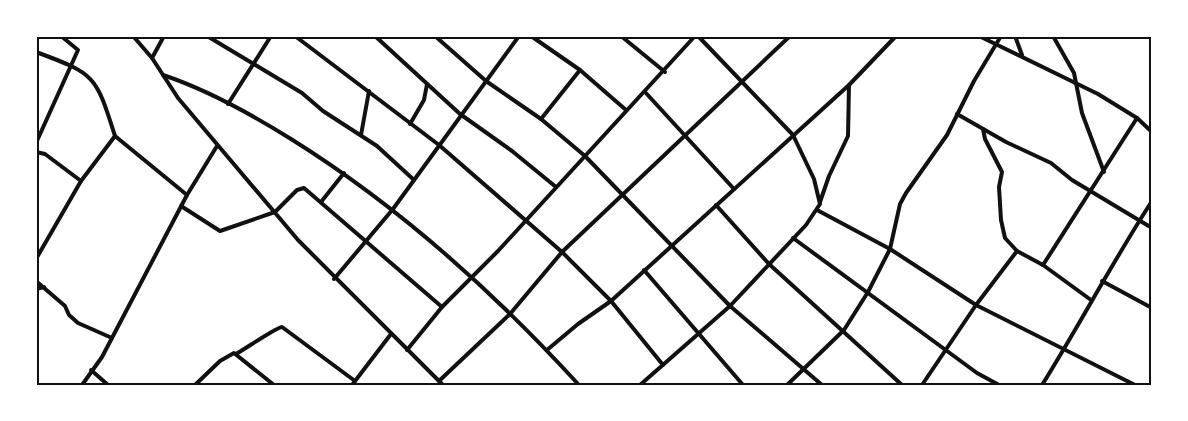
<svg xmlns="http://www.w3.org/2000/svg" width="1188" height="421" font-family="Manrope,sans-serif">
	<rect width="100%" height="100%" fill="#fff"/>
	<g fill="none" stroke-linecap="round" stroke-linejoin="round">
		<g stroke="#111" stroke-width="4">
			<polyline points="133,36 152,58 178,98 298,240 443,385"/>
			<polyline points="207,36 302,93 323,111 377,146 414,180"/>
			<polyline points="295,36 439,145 562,252 611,301 663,365"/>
			<polyline points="375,36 460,114 512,151 556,187"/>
			<polyline points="435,36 486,81 541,119 585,156 730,306 822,385"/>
			<polyline points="531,36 580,70 626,110"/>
			<polyline points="621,36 665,72"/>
			<polyline points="979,36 1098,94 1137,118 1152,132"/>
			<polyline points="1015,36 1022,55"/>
			<polyline points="1053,36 1074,73 1082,113 1104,172"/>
			<path d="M36,52C96,74 96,76 115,136"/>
			<polyline points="152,58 164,36"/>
			<path d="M163,75C208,90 251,114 291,139C400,207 493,291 579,385"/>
			<polyline points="645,92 734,189"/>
			<polyline points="228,104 271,36"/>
			<polyline points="957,114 1006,142 1051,163 1072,180 1152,228"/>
			<polyline points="541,119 580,70"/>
			<polyline points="410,124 424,100 427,84"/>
			<polyline points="983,129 985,139 1002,172 999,187 1001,220 1005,238 1017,251 1043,265 1091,300"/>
			<polyline points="361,135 369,91"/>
			<polyline points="36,143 78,50 61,36"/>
			<polyline points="36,152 45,154 81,181"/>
			<polyline points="321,202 344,173"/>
			<polyline points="820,202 829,176 848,136 849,85"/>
			<polyline points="716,205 769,264 902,385"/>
			<polyline points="181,206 220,231 275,212 297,190 304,188 442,307"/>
			<polyline points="817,210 890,249 976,305 1135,385"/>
			<polyline points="793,238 977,373 999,385"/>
			<polyline points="36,259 81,181 115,136 187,195"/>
			<polyline points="1043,265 1137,118"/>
			<polyline points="644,270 743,385"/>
			<polyline points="334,279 393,209 519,36"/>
			<polyline points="36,281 65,306 69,315 78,323 112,338"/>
			<polyline points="1102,281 1152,308"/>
			<polyline points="36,289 44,287"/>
			<polyline points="407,350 442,307 498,251 695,36"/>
			<polyline points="547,350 578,324 611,301 849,85 896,36"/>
			<path d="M236,354C245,349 277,327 282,327L355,381"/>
			<polyline points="91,370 108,385"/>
			<polyline points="439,381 510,314 562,252 790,36"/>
			<polyline points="82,385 102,357 187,195 217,146"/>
			<polyline points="195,385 220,361 234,353 274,385"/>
			<polyline points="352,385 391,334"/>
			<polyline points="640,385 730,306 806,225 820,204 814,179 793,135 698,36"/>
			<polyline points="787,385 844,330 868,292 890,249 900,204 906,193 947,135 974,81 1001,36"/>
			<polyline points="922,385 976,305 1017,251"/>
			<path d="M1042,385C1080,324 1113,261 1152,201"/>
		</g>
	</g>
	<rect width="1188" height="421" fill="none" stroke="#ffffff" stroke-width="75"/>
	<rect x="38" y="38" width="1112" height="346" fill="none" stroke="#111" stroke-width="2"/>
</svg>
